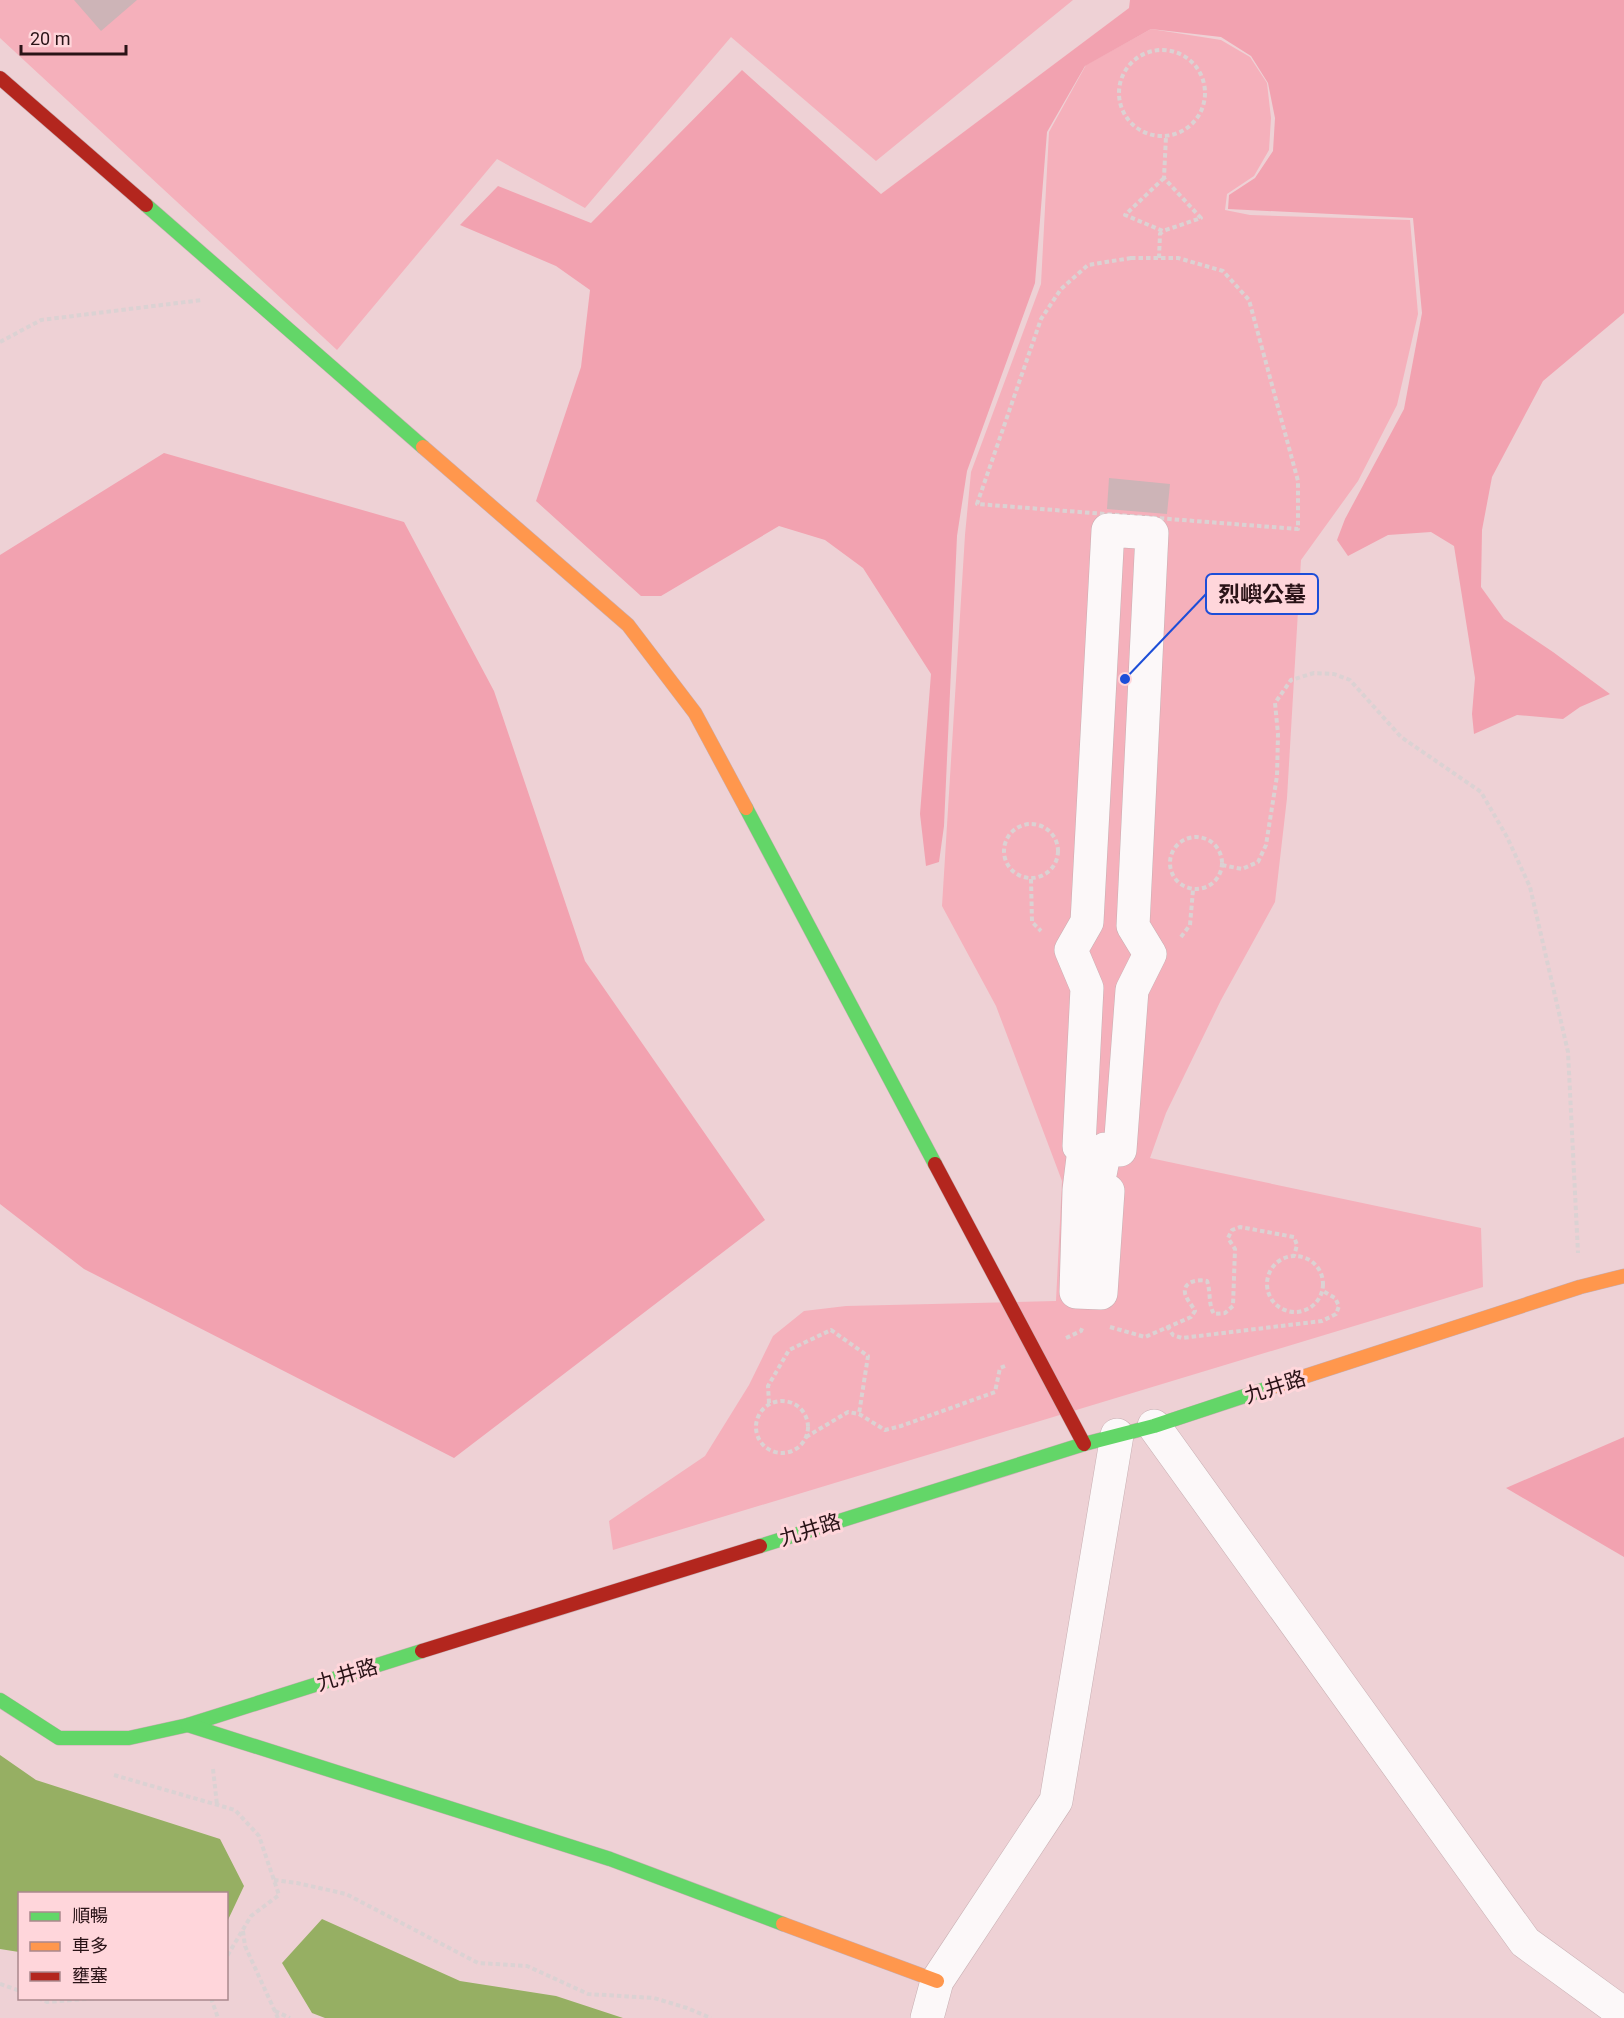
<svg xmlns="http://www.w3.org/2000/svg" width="1624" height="2018" font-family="Roboto,'Noto Sans TC',sans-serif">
	<rect width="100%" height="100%" fill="#eed1d5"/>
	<g fill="#f5b0bb">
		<polygon points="0,0 1073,0 876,161 731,37 585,208 497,159 337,350 0,38"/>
		<polygon points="1151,29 1221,40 1250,57 1267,83 1271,118 1269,150 1254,176 1227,194 1225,210 1250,215 1410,220 1418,314 1397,405 1358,481 1301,560 1287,798 1275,902 1221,1000 1166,1113 1150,1158 1481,1228 1483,1287 613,1550 609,1521 705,1456 749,1385 773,1336 804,1311 846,1306 1056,1301 1062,1181 996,1006 942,906 965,535 971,472 1041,284 1049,132 1086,65"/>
	</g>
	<g fill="#f2a2b0">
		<polygon points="1130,0 1624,0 1624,313 1543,381 1492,477 1482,530 1481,587 1504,619 1553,652 1610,694 1580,707 1563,719 1517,715 1474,734 1472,714 1475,678 1454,546 1431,532 1388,535 1348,556 1337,540 1345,519 1404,409 1422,313 1413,218 1228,209 1229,195 1255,178 1273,151 1275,118 1268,83 1251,56 1221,37 1151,29 1085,66 1047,132 1035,283 967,471 957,536 944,826 939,862 926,866 920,814 931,674 863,568 825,540 779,526 661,596 641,596 536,501 581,367 590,290 556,266 460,225 498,186 591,223 742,70 881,194 1129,8"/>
		<polygon points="164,453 404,522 494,691 585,961 765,1220 454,1458 84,1269 0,1204 0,555"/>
		<polygon points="1624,1437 1624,1557 1506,1488"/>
	</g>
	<g fill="#96af63">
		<polygon points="0,1755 36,1780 220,1839 244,1886 227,1922 226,1894 20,1894 19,1952 0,1949"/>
		<polygon points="322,1919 460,1981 556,1996 623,2018 325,2018 312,2013 282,1963"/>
	</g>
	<g fill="#cdb4b7">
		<polygon points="74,0 137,0 101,31"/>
		<polygon points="1109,478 1170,484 1167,514 1107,509"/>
	</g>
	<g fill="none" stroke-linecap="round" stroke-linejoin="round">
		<g stroke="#c7aeb2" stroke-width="34">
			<g id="street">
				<polygon points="1108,530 1152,533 1133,926 1150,954 1132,990 1120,1150 1105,1149 1097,1190 1108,1191 1101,1293 1076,1292 1079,1190 1084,1149 1079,1146 1087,988 1071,950 1087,922"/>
				<polyline points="1154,1426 1525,1942 1624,2014"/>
				<polyline points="927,2018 937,1981 1056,1801 1117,1435"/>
			</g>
		</g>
		<g stroke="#c7aeb2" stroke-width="15">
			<g id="fast">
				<polyline points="146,205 423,447"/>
				<polyline points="746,808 935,1164"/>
				<polyline points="760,1546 1084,1444 1154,1426 1275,1386"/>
				<polyline points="0,1700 59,1738 129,1738 188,1725 422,1651"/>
				<polyline points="188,1725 610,1859 783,1924"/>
			</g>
		</g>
		<g stroke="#c7aeb2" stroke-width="15">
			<g id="slow">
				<polyline points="423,447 628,625 695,713 746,808"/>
				<polyline points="1275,1386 1580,1287 1624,1276"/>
				<polyline points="783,1924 937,1981"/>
			</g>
		</g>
		<g stroke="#c7aeb2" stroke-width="15">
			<g id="jam">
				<polyline points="0,78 146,205"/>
				<polyline points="935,1164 1084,1444"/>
				<polyline points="422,1651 760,1546"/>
			</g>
		</g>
		<g stroke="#dbd2d3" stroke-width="4" stroke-dasharray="4.5 3" stroke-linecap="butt">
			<circle cx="1162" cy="93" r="43"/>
			<polyline points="1164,178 1125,215 1163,231 1201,218 1164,178 1166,136"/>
			<polygon points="1131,258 1178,258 1223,271 1249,300 1298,481 1298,529 977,504 1041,319 1061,289 1088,265"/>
			<polyline points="1159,258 1160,234 1163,231"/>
			<polyline points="0,342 41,320 202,300"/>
			<circle cx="1031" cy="851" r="27"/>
			<circle cx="1196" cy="863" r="26"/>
			<polyline points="1222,865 1242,869 1258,862 1266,845 1277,776 1278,734 1275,703 1291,680 1314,673 1334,674 1350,680 1401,737 1481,792 1507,837 1530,887 1568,1052 1578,1253"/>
			<polyline points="1031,879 1032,922 1041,931"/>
			<polyline points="1181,937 1190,925 1193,890"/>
			<circle cx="1295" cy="1284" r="28"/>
			<polyline points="1167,1326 1173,1335 1182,1338 1322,1321 1336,1314 1339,1306 1335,1298 1323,1291"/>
			<path d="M1110,1327L1145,1337L1191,1317L1195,1311C1192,1305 1186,1299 1185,1293C1183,1281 1199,1279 1207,1281C1211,1292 1208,1304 1214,1314L1225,1313L1233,1306L1235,1249L1228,1238L1232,1230L1240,1227L1294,1237L1297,1245L1294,1256"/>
			<polyline points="1066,1338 1081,1331 1083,1326"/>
			<circle cx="782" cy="1427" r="26"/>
			<polyline points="769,1403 768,1386 789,1350 831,1330 868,1356 859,1414"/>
			<polyline points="806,1437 848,1412 859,1414 885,1430 901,1426 995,1392 1000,1368 1005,1366"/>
			<polyline points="213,1769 217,1805"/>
			<polyline points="114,1775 235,1810 259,1836 279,1895 251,1916 226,1958"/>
			<polyline points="274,1880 297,1883 346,1894 478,1963 527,1966 588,1994 654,1998 687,2008 711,2018"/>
			<polyline points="243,1931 245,1946 278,2018"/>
			<polyline points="0,1984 20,1991"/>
			<polyline points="38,1998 47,2002 98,1998"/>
			<polyline points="211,1998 218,2018"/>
			<polyline points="275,2011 290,2018"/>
		</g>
		<use href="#street" stroke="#fcf8f9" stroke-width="33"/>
		<use href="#fast" stroke="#63d668" stroke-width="14"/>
		<use href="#slow" stroke="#ff974d" stroke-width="14"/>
		<use href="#jam" stroke="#b3261e" stroke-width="14"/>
	</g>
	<g text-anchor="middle" stroke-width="6" stroke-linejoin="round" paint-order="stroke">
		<g font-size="21" fill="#2a1317" stroke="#ffd6db">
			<text transform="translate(1275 1387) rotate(-18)" y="7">九井路</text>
			<text transform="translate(810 1530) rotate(-17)" y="7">九井路</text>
			<text transform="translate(347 1675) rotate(-17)" y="7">九井路</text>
		</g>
	</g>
	<path fill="none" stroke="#1d4ed8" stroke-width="2" d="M1125 679L1206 594"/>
	<circle fill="#1d4ed8" stroke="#ffd6db" stroke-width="2" cx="1125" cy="679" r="6"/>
	<rect fill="#ffd6db" stroke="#1d4ed8" stroke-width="2" x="1206" y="574" width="112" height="40" rx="6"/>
	<g font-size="22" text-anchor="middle" font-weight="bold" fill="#2a1317">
		<text x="1262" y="602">烈嶼公墓</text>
	</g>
	<rect x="18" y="1892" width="210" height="108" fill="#ffd6db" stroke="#aa888d" stroke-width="1.5"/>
	<rect x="30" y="1912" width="30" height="9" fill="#63d668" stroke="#aa888d" stroke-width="1.5"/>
	<text x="72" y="1922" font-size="18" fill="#2a1317">順暢</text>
	<rect x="30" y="1942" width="30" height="9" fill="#ff974d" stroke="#aa888d" stroke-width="1.5"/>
	<text x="72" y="1952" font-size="18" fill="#2a1317">車多</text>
	<rect x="30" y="1972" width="30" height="9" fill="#b3261e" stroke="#aa888d" stroke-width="1.5"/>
	<text x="72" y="1982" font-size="18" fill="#2a1317">壅塞</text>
	<path d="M21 45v9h105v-9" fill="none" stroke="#2a1317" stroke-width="3"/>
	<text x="30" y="45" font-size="18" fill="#2a1317" stroke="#ffd6db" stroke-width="4.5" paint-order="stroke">20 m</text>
</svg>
